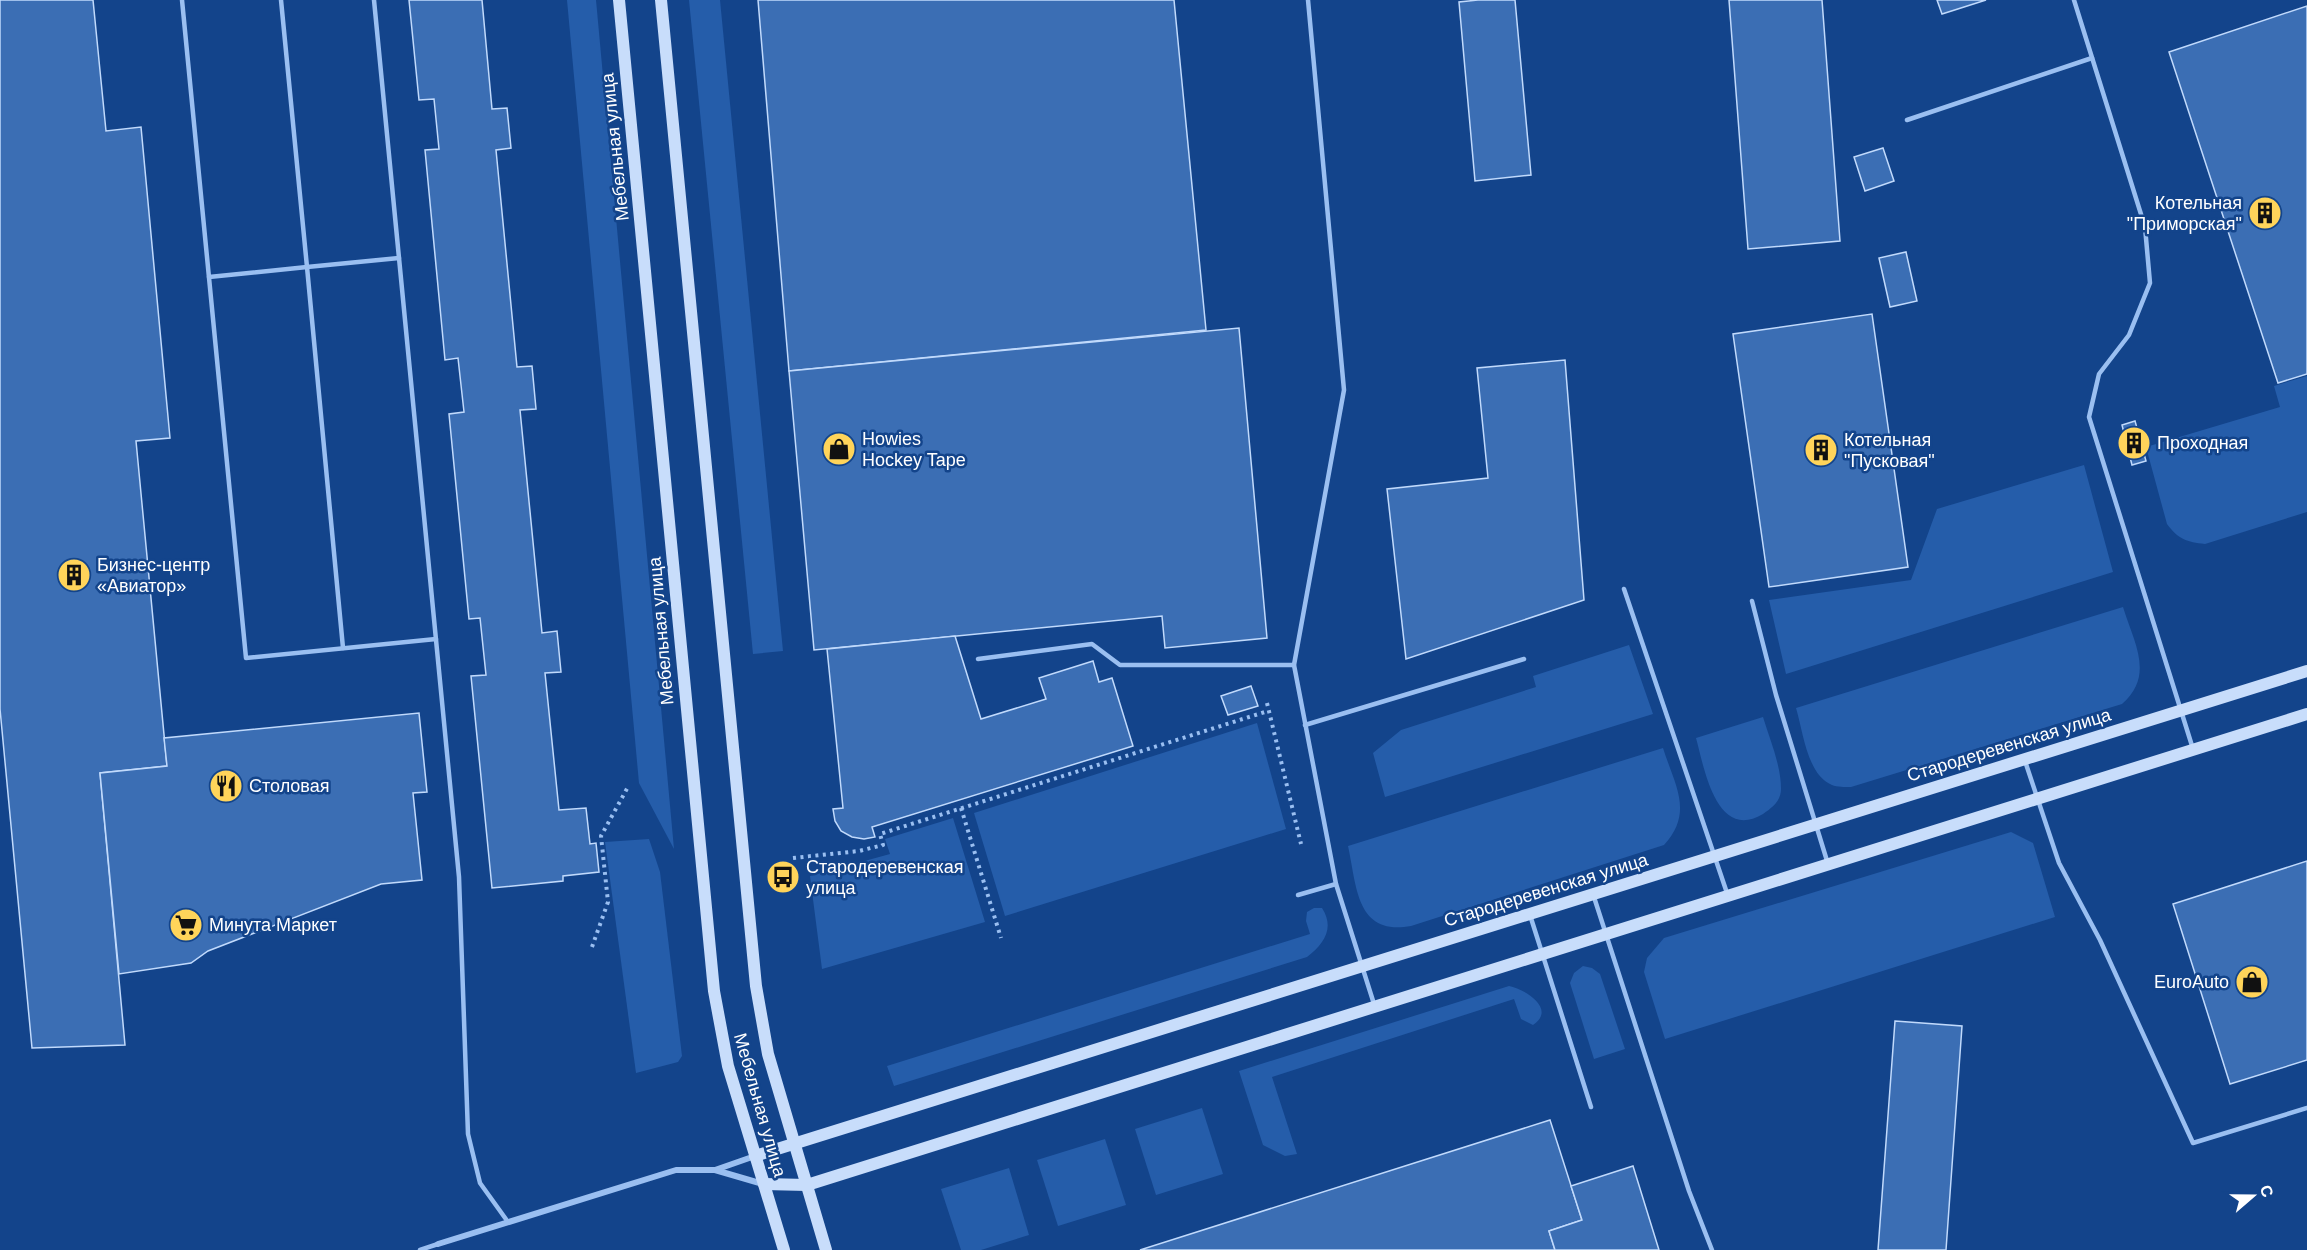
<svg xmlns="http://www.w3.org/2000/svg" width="2307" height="1250" font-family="Arial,sans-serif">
	<rect width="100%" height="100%" fill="#13448b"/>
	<g fill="#255daa">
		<polygon points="567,0 596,0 674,849 639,783"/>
		<polygon points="689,0 720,0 783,651 753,654"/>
		<path d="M2307,376V512L2205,544C2187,542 2178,539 2167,524L2146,447L2280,407L2274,386Z"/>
		<polygon points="2084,465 2113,572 1786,674 1769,600 1911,580 1937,509"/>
		<path d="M2123,607C2134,643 2155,675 2122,704L1851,787C1845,787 1837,787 1832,785C1807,775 1803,731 1796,708Z"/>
		<polygon points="1629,645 1653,714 1385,797 1373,753 1401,730 1536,687 1533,676"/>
		<path d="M1763,717C1770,740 1781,765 1781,789C1781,801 1772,808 1763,814C1716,842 1704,767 1696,738Z"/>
		<polygon points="1257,723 1286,829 1005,916 974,813"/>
		<path d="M1663,748C1675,786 1694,812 1664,845L1411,926C1356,936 1357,887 1348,846Z"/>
		<polygon points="953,818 985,922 822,969 810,876 890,854 885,839"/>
		<polygon points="2011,832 2033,843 2055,917 1665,1039 1644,972 1647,958 1664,938"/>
		<polygon points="649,839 660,872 682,1056 678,1062 636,1073 605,842"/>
		<path d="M1314,908H1322C1335,928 1324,944 1307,957L894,1086L887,1066L1310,934L1306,921L1307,912Z"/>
		<polygon points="1583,966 1592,968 1600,974 1625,1049 1594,1059 1570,983 1574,973"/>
		<path d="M1509,986C1525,989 1557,1009 1533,1025L1521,1019L1514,999L1272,1077L1297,1154L1285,1156L1263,1145L1239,1071Z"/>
		<polygon points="1202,1108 1223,1174 1156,1195 1135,1129"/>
		<polygon points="1105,1139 1126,1205 1058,1226 1037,1160"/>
		<polygon points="1009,1168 1029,1235 981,1250 961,1250 941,1189"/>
	</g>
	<g fill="#3b6eb4" stroke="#c1dafc" stroke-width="1.5">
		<polygon points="0,0 93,0 106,131 141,127 170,438 136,441 167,766 100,773 125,1045 32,1048 0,709"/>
		<polygon points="409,0 482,0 492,109 507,108 511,148 496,150 517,367 532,366 536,409 520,410 542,633 557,631 561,672 545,673 559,810 586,808 590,844 596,843 599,872 563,876 563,881 492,888 471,676 486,675 480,618 469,619 449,414 464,412 458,358 445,360 425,150 439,149 434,99 419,100"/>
		<polygon points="758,0 1174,0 1206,330 789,371"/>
		<polygon points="1478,0 1515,0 1531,175 1475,181 1459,2"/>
		<polygon points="1729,0 1822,0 1840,241 1748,249"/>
		<polygon points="1937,0 1986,0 1942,14"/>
		<polygon points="2307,6 2307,374 2278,383 2169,52"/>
		<polygon points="1883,148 1894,181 1865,191 1854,157"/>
		<polygon points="1906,252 1917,301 1890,307 1879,258"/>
		<polygon points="1872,314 1908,567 1769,587 1733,334"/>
		<polygon points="1239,328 1267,638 1165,648 1162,616 814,650 789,371"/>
		<polygon points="1565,360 1584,600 1406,659 1387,489 1488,478 1477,368"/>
		<polygon points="2135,421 2146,461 2132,465 2122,425"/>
		<polygon points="955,636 981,719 1046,699 1039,678 1093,661 1099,682 1112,678 1133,746 872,827 875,837 864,839 852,837 841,831 835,821 833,809 843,808 827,649"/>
		<polygon points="1251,686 1258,706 1228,715 1221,696"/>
		<polygon points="419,713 427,792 413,793 422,880 381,884 208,951 191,963 119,974 100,773 167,766 164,738"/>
		<polygon points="2307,861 2307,1060 2230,1084 2173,904"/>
		<polygon points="1895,1021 1962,1026 1946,1250 1878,1250"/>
		<polygon points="1550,1120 1582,1220 1549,1231 1555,1250 1140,1250"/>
		<polygon points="1633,1166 1659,1250 1555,1250 1549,1231 1582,1220 1571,1186"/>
	</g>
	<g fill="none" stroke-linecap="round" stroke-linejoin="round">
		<g stroke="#9abff1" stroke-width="4" stroke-dasharray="3 4.5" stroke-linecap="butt">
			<polyline points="1267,703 1301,844"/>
			<polyline points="961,808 1001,938"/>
			<polyline points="793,858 859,851 883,845 880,834 1268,711"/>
			<polyline points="592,947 608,902 601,836 629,785"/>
		</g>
		<g stroke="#9abff1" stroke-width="4.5">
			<polyline points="182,0 246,658 436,639"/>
			<polyline points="281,0 307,267 399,258"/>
			<polyline points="374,0 459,877 468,1134 480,1183 508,1222"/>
			<polyline points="1308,0 1344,390 1294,665 1336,884 1374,1004"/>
			<polyline points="2074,0 2145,227 2150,283 2129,335 2099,374 2089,417 2193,749"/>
			<polyline points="1907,120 2092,58"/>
			<polyline points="209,277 307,267 343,648"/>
			<polyline points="1624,589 1727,893"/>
			<polyline points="1752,601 1776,695 1828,864"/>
			<polyline points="978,659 1092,644 1120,665 1294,665"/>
			<polyline points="1305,725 1524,659"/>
			<polyline points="2025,761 2059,863 2100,940 2193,1143 2307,1108"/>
			<polyline points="1593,894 1689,1191 1712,1250"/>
			<polyline points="1298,895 1336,884"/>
			<polyline points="1530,915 1591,1107"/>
			<polyline points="420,1250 438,1244"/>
		</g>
		<g stroke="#9abff1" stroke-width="6">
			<polyline points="715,1170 755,1156"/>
			<polyline points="438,1244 676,1170 715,1170 763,1184"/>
		</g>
		<g stroke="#c8ddfb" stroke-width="12">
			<polyline points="619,0 714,991 728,1066 784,1250"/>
			<polyline points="661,0 756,986 768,1054 826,1250"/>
			<polyline points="755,1156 2307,671"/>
			<polyline points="764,1184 807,1185 2307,714"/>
		</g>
	</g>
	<defs>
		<g id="building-disc" transform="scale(1.725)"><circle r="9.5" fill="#ffd45a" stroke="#13448b"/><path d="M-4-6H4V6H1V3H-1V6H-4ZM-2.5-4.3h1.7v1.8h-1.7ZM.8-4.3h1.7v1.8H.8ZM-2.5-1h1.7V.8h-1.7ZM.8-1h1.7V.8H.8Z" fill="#111"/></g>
		<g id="shop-disc" transform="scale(1.725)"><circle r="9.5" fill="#ffd45a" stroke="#13448b"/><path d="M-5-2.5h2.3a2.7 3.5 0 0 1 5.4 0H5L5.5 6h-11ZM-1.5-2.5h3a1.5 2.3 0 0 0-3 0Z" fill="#111"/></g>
		<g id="restaurant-disc" transform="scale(1.725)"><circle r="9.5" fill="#ffd45a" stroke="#13448b"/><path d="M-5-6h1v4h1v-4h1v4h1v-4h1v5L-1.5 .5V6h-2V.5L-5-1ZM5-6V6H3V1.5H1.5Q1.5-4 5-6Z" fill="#111"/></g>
		<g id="bus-disc" transform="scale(1.725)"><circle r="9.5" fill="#ffd45a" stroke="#13448b"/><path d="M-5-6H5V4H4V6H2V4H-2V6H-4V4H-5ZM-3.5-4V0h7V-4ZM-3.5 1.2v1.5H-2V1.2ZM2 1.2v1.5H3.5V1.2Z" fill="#111"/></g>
		<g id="supermarket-disc" transform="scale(1.725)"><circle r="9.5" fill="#ffd45a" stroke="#13448b"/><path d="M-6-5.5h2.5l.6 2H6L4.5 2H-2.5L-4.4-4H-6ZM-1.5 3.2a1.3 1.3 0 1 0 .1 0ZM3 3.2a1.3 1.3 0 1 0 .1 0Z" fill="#111"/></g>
	</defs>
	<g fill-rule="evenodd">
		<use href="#building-disc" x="2265" y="213"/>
		<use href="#building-disc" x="2134" y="443"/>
		<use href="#shop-disc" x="839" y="449"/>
		<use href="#building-disc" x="1821" y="450"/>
		<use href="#building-disc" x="74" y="575"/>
		<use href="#restaurant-disc" x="226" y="786"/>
		<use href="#bus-disc" x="783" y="877"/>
		<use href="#supermarket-disc" x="186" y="925"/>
		<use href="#shop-disc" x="2252" y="982"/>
	</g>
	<g text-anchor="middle" stroke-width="5" stroke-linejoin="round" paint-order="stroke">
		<g font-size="18" fill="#fff" stroke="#13448b">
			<text transform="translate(615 147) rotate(-96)" y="6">Мебельная улица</text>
			<text transform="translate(661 631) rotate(-95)" y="6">Мебельная улица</text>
			<text transform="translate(2009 745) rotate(-17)" y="6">Стародеревенская улица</text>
			<text transform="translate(1546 890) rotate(-17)" y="6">Стародеревенская улица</text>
			<text transform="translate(760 1105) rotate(74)" y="6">Мебельная улица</text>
		</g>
		<g font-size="18" fill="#fff" stroke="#13448b" text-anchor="start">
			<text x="2242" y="209" text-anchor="end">Котельная<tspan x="2242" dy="21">"Приморская"</tspan></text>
			<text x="862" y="445">Howies<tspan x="862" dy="21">Hockey Tape</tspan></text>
			<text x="1844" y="446">Котельная<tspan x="1844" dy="21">"Пусковая"</tspan></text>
			<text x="2157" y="449">Проходная</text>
			<text x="97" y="571">Бизнес-центр<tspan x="97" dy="21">«Авиатор»</tspan></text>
			<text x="249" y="792">Столовая</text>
			<text x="806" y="873">Стародеревенская<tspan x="806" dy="21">улица</tspan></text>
			<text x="209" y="931">Минута Маркет</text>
			<text x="2229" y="988" text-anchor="end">EuroAuto</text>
		</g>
	</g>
	<g transform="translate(2253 1196) rotate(70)" stroke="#13448b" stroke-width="4.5" paint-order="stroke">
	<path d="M0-4.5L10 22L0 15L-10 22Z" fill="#ffffff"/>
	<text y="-9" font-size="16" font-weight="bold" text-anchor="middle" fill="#ffffff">С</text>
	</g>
</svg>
